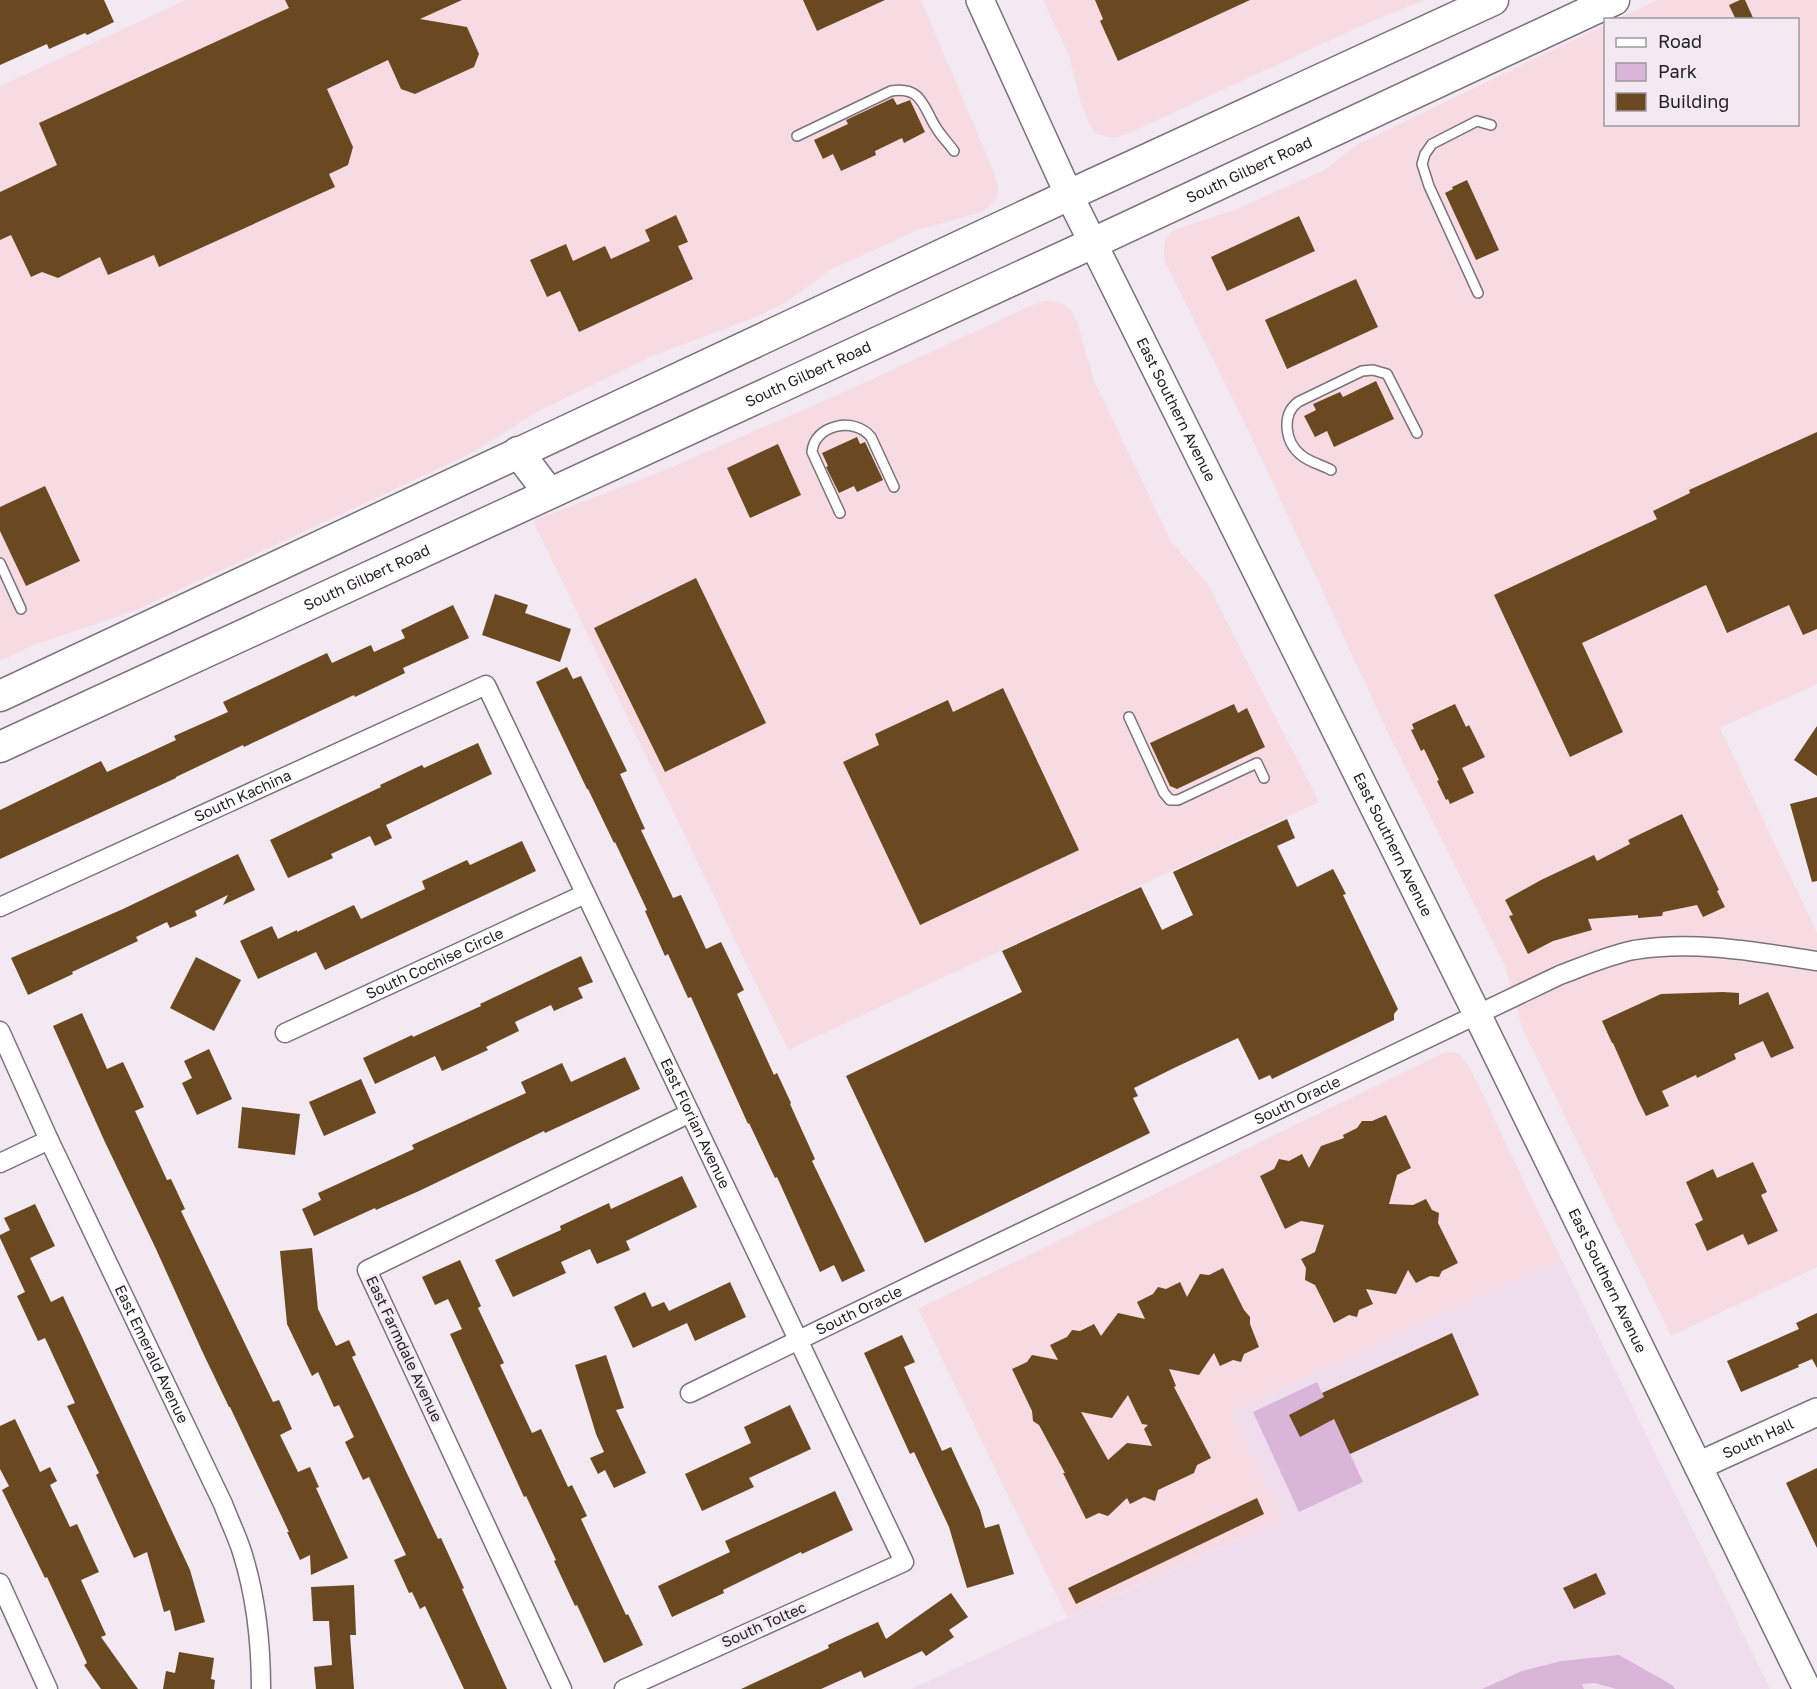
<svg xmlns="http://www.w3.org/2000/svg" width="1817" height="1689" font-family="'Golos Text',sans-serif">
	<rect width="100%" height="100%" fill="#f3e9f3"/>
	<g fill="#f6dbe2">
		<polygon points="186,0 921,0 993,170 998,187 997,198 989,207 982,212 918,230 830,270 787,302 756,317 650,357 537,412 472,453 136,610 34,645 0,661 0,86"/>
		<polygon points="1043,0 1424,0 1361,26 1125,135 1113,138 1097,134 1090,126 1081,103 1069,56"/>
		<polygon points="1658,0 1817,0 1817,684 1720,728 1817,933 1817,1267 1671,1336 1523,1030 1505,966 1387,731 1250,434 1164,260 1164,249 1165,240 1173,230 1232,211 1326,169 1358,144 1605,25 1606,124 1798,124 1798,20 1617,19"/>
		<polygon points="1048,300 1065,305 1072,311 1077,322 1094,381 1172,543 1207,583 1319,802 788,1050 533,521 665,470 846,391 1035,304"/>
		<polygon points="1453,1052 1460,1055 1470,1068 1561,1259 1231,1412 1283,1519 1067,1617 918,1309 1443,1053"/>
	</g>
	<polygon fill="#efdded" points="1561,1259 1770,1689 911,1689 1283,1519 1231,1412"/>
	<g fill="#dab5da">
		<polygon points="1317,1382 1363,1482 1299,1512 1253,1412"/>
		<polygon points="1619,1655 1672,1685 1675,1689 1616,1689 1595,1683 1582,1684 1584,1689 1482,1689 1522,1671 1561,1661"/>
	</g>
	<g fill="#6a4820" fill-rule="evenodd">
		<polygon points="0,0 104,0 114,22 87,35 85,33 49,49 47,44 0,65"/>
		<polygon points="285,0 462,0 420,19 467,27 479,54 474,67 415,94 401,89 388,60 327,89 353,147 348,165 329,174 335,187 159,267 154,255 108,275 100,257 58,278 42,272 31,277 11,235 0,240 0,192 57,165 39,123 289,8"/>
		<polygon points="803,0 885,0 817,31"/>
		<polygon points="1095,0 1250,0 1118,61 1100,21 1103,19"/>
		<polygon points="1740,0 1745,0 1754,20 1736,20 1729,5"/>
		<polygon points="893,98 897,105 910,100 925,132 904,143 902,138 875,151 876,155 841,171 833,154 823,159 814,140 848,124 846,120"/>
		<polygon points="1467,180 1499,250 1476,260 1445,193 1453,189 1452,187"/>
		<polygon points="676,215 688,242 678,246 693,279 579,332 560,291 547,297 530,260 566,244 573,261 605,246 611,259 650,241 645,230"/>
		<polygon points="1299,216 1315,251 1227,291 1211,257"/>
		<polygon points="1356,279 1378,327 1287,369 1265,320"/>
		<polygon points="1376,381 1394,419 1334,447 1327,431 1315,437 1304,416 1316,410 1313,404 1340,392 1343,397"/>
		<polygon points="1817,432 1817,629 1803,635 1789,605 1727,633 1706,585 1582,643 1623,732 1570,757 1494,595 1657,519 1653,511 1690,493 1689,490"/>
		<polygon points="857,437 860,444 865,442 883,480 857,492 854,486 839,493 826,467 828,466 822,453"/>
		<polygon points="778,444 801,495 750,518 727,468"/>
		<polygon points="45,486 80,561 26,586 0,531 0,507"/>
		<polygon points="696,578 766,723 665,772 594,628"/>
		<polygon points="495,594 528,605 525,613 571,629 560,662 482,635"/>
		<polygon points="453,605 469,638 403,668 405,673 355,697 354,695 244,747 243,745 176,777 176,778 0,859 0,810 101,761 107,772 176,740 174,736 228,712 223,702 327,653 332,663 371,645 374,652 405,638 401,630"/>
		<polygon points="567,667 573,679 581,676 627,771 620,774 645,829 641,830 673,898 681,895 706,949 721,942 744,990 737,994 774,1075 777,1073 791,1103 790,1104 815,1159 812,1161 865,1271 842,1282 834,1265 820,1272 777,1177 775,1178 749,1123 748,1124 691,997 688,998 668,954 665,956 645,911 647,910 615,842 614,843 588,789 587,789 536,682"/>
		<polygon points="1003,688 1079,850 920,925 843,762 879,745 875,734 948,700 953,712"/>
		<polygon points="1234,704 1238,713 1247,708 1265,747 1177,789 1170,786 1150,743"/>
		<polygon points="1455,704 1466,727 1469,725 1485,757 1462,768 1474,793 1450,804 1448,799 1446,800 1437,781 1439,780 1424,749 1421,751 1411,730 1414,729 1412,724"/>
		<polygon points="1817,726 1817,776 1794,760"/>
		<polygon points="478,743 492,774 386,825 392,838 375,846 370,836 331,854 333,858 288,878 270,840 381,787 380,785 422,765 424,768"/>
		<polygon points="1817,797 1817,881 1812,882 1790,804"/>
		<polygon points="1682,814 1719,890 1717,891 1725,907 1703,917 1697,905 1663,912 1662,916 1638,918 1638,915 1588,919 1592,930 1553,941 1528,954 1509,916 1513,915 1505,900 1541,880 1594,855 1597,861 1630,844 1628,840"/>
		<polygon points="1287,819 1295,838 1277,846 1297,887 1333,869 1346,894 1343,895 1398,1009 1394,1014 1394,1020 1272,1079 1270,1075 1259,1080 1238,1038 1174,1068 1134,1088 1138,1096 1133,1098 1150,1133 925,1243 846,1076 1022,992 1002,951 1141,887 1162,930 1193,915 1173,872"/>
		<polygon points="522,841 536,871 325,970 316,952 258,979 240,941 272,926 278,939 297,930 297,932 354,905 361,919 425,889 422,881 467,860 470,865"/>
		<polygon points="238,854 255,890 223,905 228,895 195,911 197,916 170,928 167,922 136,937 138,941 72,972 73,974 28,995 11,958 123,909"/>
		<polygon points="581,956 593,982 578,988 583,998 554,1011 551,1005 515,1022 519,1031 486,1047 488,1050 442,1071 435,1056 375,1084 363,1058 412,1035 413,1037 481,1006 480,1004"/>
		<polygon points="196,957 241,980 214,1031 170,1008"/>
		<polygon points="1723,992 1739,993 1739,1005 1768,992 1794,1048 1771,1058 1763,1041 1734,1054 1736,1059 1697,1078 1696,1075 1662,1091 1669,1106 1646,1116 1638,1100 1613,1043 1612,1043 1602,1021 1661,994"/>
		<polygon points="82,1013 107,1069 123,1062 144,1107 135,1111 167,1180 171,1179 185,1209 181,1211 273,1402 279,1400 292,1429 280,1435 298,1472 310,1467 319,1487 316,1488 348,1558 311,1575 310,1555 300,1560 287,1532 289,1532 230,1407 229,1407 203,1353 156,1249 104,1140 53,1026"/>
		<polygon points="209,1049 232,1099 197,1115 182,1083 192,1078 184,1061"/>
		<polygon points="625,1057 640,1089 545,1133 544,1131 419,1191 376,1210 375,1208 314,1236 302,1209 321,1200 318,1193 414,1149 412,1145 526,1093 521,1082 562,1063 571,1082"/>
		<polygon points="361,1079 376,1113 324,1136 309,1102"/>
		<polygon points="242,1107 300,1114 295,1155 238,1148"/>
		<polygon points="1386,1115 1411,1168 1397,1175 1389,1204 1413,1205 1426,1199 1432,1210 1439,1213 1438,1223 1458,1263 1442,1271 1439,1277 1430,1276 1416,1283 1408,1270 1396,1294 1366,1289 1373,1304 1359,1310 1357,1317 1349,1315 1334,1323 1315,1285 1305,1280 1306,1268 1301,1259 1315,1252 1324,1225 1301,1221 1285,1229 1260,1176 1274,1169 1279,1159 1289,1161 1302,1154 1309,1168 1321,1146 1344,1138 1343,1135 1357,1128 1362,1121 1372,1121"/>
		<polygon points="1753,1162 1767,1192 1761,1195 1778,1231 1748,1245 1743,1234 1707,1251 1695,1224 1703,1220 1686,1182 1713,1169 1717,1178"/>
		<polygon points="682,1176 697,1207 626,1241 630,1250 597,1264 590,1249 561,1262 566,1273 513,1297 495,1260 561,1230 560,1226 609,1203 611,1209"/>
		<polygon points="35,1204 55,1246 30,1258 51,1302 63,1296 190,1570 205,1622 175,1631 170,1610 164,1612 147,1552 134,1558 96,1475 99,1473 67,1406 75,1403 45,1338 38,1341 17,1296 25,1292 0,1238 0,1235 10,1230 4,1218"/>
		<polygon points="312,1248 318,1309 336,1346 349,1340 356,1355 352,1357 438,1539 441,1538 464,1588 462,1589 507,1689 464,1689 425,1606 420,1609 412,1592 409,1593 394,1560 406,1555 369,1477 363,1480 345,1442 354,1437 339,1405 334,1407 318,1372 312,1376 287,1324 280,1251"/>
		<polygon points="460,1260 481,1306 478,1308 504,1363 500,1365 532,1433 541,1429 568,1487 572,1485 587,1516 581,1519 626,1615 628,1614 643,1645 604,1663 577,1605 575,1606 554,1561 556,1560 526,1496 524,1497 450,1334 462,1329 448,1299 435,1305 422,1277"/>
		<path d="M1223,1268L1244,1310L1250,1317V1324L1259,1347L1244,1354L1241,1362L1233,1360L1220,1366L1214,1353L1199,1375L1169,1369L1176,1386L1174,1387L1211,1458L1197,1465L1194,1473L1158,1490L1155,1501L1144,1497L1130,1504L1127,1498L1108,1516L1099,1513L1086,1519L1063,1473H1065L1039,1425L1033,1421L1032,1411L1012,1369L1027,1362L1032,1355L1058,1360L1050,1345L1067,1337L1072,1330L1080,1331L1094,1324L1101,1336L1118,1313L1145,1319L1137,1302L1153,1294L1158,1287L1166,1289L1180,1282L1187,1297L1200,1274L1209,1275ZM1128,1395L1142,1424L1148,1425L1144,1429L1152,1446L1127,1443L1108,1460L1081,1412L1112,1418Z"/>
		<polygon points="730,1282 746,1317 695,1341 687,1323 633,1348 614,1307 645,1292 652,1307 664,1302 669,1311"/>
		<polygon points="1817,1313 1817,1368 1812,1359 1798,1365 1799,1367 1741,1392 1727,1361 1799,1329 1796,1323"/>
		<polygon points="1452,1333 1479,1395 1350,1454 1334,1419 1300,1437 1289,1415 1324,1397 1322,1393"/>
		<polygon points="902,1335 915,1362 904,1367 942,1451 951,1447 980,1510 985,1528 999,1524 1014,1574 967,1588 949,1527 914,1452 910,1454 864,1353"/>
		<polygon points="606,1355 624,1408 616,1410 646,1473 614,1488 605,1470 598,1474 590,1458 604,1452 596,1434 575,1365"/>
		<polygon points="790,1405 811,1449 749,1478 754,1487 702,1511 685,1474 751,1443 744,1427"/>
		<polygon points="15,1419 40,1472 50,1467 57,1481 50,1485 70,1527 77,1524 99,1572 81,1580 106,1635 101,1637 138,1689 101,1689 84,1665 87,1663 47,1577 45,1578 2,1490 9,1486 0,1469 0,1426"/>
		<polygon points="1817,1468 1817,1548 1786,1483"/>
		<polygon points="835,1491 853,1530 802,1554 801,1552 723,1590 724,1593 672,1617 658,1586 730,1552 725,1541"/>
		<polygon points="1257,1498 1264,1514 1076,1604 1068,1588"/>
		<polygon points="1596,1573 1606,1594 1574,1609 1563,1588"/>
		<polygon points="354,1585 356,1635 350,1635 354,1689 316,1689 314,1667 332,1665 329,1621 313,1621 311,1587"/>
		<polygon points="951,1593 968,1617 949,1630 954,1637 926,1656 922,1651 864,1678 861,1671 821,1689 741,1689 829,1648 828,1645 878,1622 886,1639"/>
		<polygon points="179,1652 214,1658 211,1679 215,1680 214,1689 163,1689 166,1671 175,1673"/>
	</g>
	<g fill="none" stroke-linecap="round" stroke-linejoin="round">
		<g stroke="#7b727b" stroke-width="12">
			<g id="lane">
				<path d="M797,136L891,91C923,86 923,108 937,129C942,137 949,144 954,151"/>
				<polyline points="1478,293 1429,186 1422,164 1425,154 1432,144 1477,121 1491,125"/>
				<path d="M1331,470C1322,465 1309,462 1301,455C1285,442 1281,415 1298,402L1362,371L1373,370L1387,374L1417,433"/>
				<path d="M840,513L812,452C814,425 854,416 871,437L894,487"/>
				<polyline points="0,563 21,609"/>
				<polyline points="1129,717 1164,793 1170,800 1178,800 1257,763 1264,778"/>
			</g>
		</g>
		<g stroke="#7b727b" stroke-width="21">
			<g id="street">
				<path id="s1" d="M0,907L486,685L904,1562L624,1689"/>
				<path id="s2" d="M0,1031L49,1140L223,1504C229,1520 237,1536 242,1552C256,1596 261,1643 261,1689"/>
				<path id="s3" d="M285,1033L585,894"/>
				<polyline points="0,1163 49,1140"/>
				<path id="s4" d="M690,1393L928,1277L1560,975C1584,966 1609,955 1634,950C1694,940 1757,952 1817,961"/>
				<polyline points="0,1583 48,1689"/>
				<polyline points="562,1689 367,1270 690,1113"/>
			</g>
		</g>
		<g stroke="#7b727b" stroke-width="30">
			<g id="secondary">
				<path id="s5" d="M980,0L1069,195L1477,1014L1807,1689"/>
				<path id="s6" d="M1698,1466L1817,1412"/>
			</g>
		</g>
		<g stroke="#7b727b" stroke-width="33">
			<g id="primary">
				<polyline points="518,452 549,493"/>
				<polyline points="0,696 1069,195 1493,0"/>
				<path id="s7" d="M0,747L1093,243L1614,0"/>
			</g>
		</g>
		<use href="#lane" stroke="#fff" stroke-width="9"/>
		<use href="#street" stroke="#fff" stroke-width="18"/>
		<use href="#secondary" stroke="#fff" stroke-width="27"/>
		<use href="#primary" stroke="#fff" stroke-width="30"/>
	</g>
	<g text-anchor="middle" stroke-width="6" stroke-linejoin="round" paint-order="stroke">
		<g font-size="15" fill="#221e22" stroke="#f3e9f3">
			<text dy="5" stroke="none"><textPath href="#s7" startOffset="1376">South Gilbert Road</textPath></text>
			<text dy="5" stroke="none"><textPath href="#s7" startOffset="890">South Gilbert Road</textPath></text>
			<text dy="5" stroke="none"><textPath href="#s5" startOffset="454">East Southern Avenue</textPath></text>
			<text dy="5" stroke="none"><textPath href="#s7" startOffset="404">South Gilbert Road</textPath></text>
			<text dy="5" stroke="none"><textPath href="#s1" startOffset="267">South Kachina</textPath></text>
			<text dy="5" stroke="none"><textPath href="#s5" startOffset="940">East Southern Avenue</textPath></text>
			<text dy="5" stroke="none"><textPath href="#s3" startOffset="165">South Cochise Circle</textPath></text>
			<text dy="5" stroke="none"><textPath href="#s4" startOffset="674">South Oracle</textPath></text>
			<text dy="5" stroke="none"><textPath href="#s1" startOffset="1020">East Florian Avenue</textPath></text>
			<text dy="5" stroke="none"><textPath href="#s5" startOffset="1426">East Southern Avenue</textPath></text>
			<text dy="5" stroke="none"><textPath href="#s4" startOffset="188">South Oracle</textPath></text>
			<text transform="translate(404 1349) rotate(65)" y="5">East Farmdale Avenue</text>
			<text dy="5" stroke="none"><textPath href="#s2" startOffset="357">East Emerald Avenue</textPath></text>
			<text dy="5" stroke="none"><textPath href="#s6" startOffset="66">South Hall</textPath></text>
			<text transform="translate(764 1625) rotate(-24)" y="5">South Toltec</text>
		</g>
	</g>
	<rect x="1604" y="18" width="195" height="108" fill="#f3e9f3" stroke="#9f989f" stroke-width="1.5"/>
	<rect x="1616" y="38" width="30" height="9" fill="#ffffff" stroke="#9f989f" stroke-width="1.5"/>
	<text x="1658" y="48" font-size="18" fill="#221e22">Road</text>
	<rect x="1616" y="63" width="30" height="18" fill="#dab5da" stroke="#9f989f" stroke-width="1.5"/>
	<text x="1658" y="78" font-size="18" fill="#221e22">Park</text>
	<rect x="1616" y="93" width="30" height="18" fill="#6a4820" stroke="#9f989f" stroke-width="1.5"/>
	<text x="1658" y="108" font-size="18" fill="#221e22">Building</text>
</svg>
